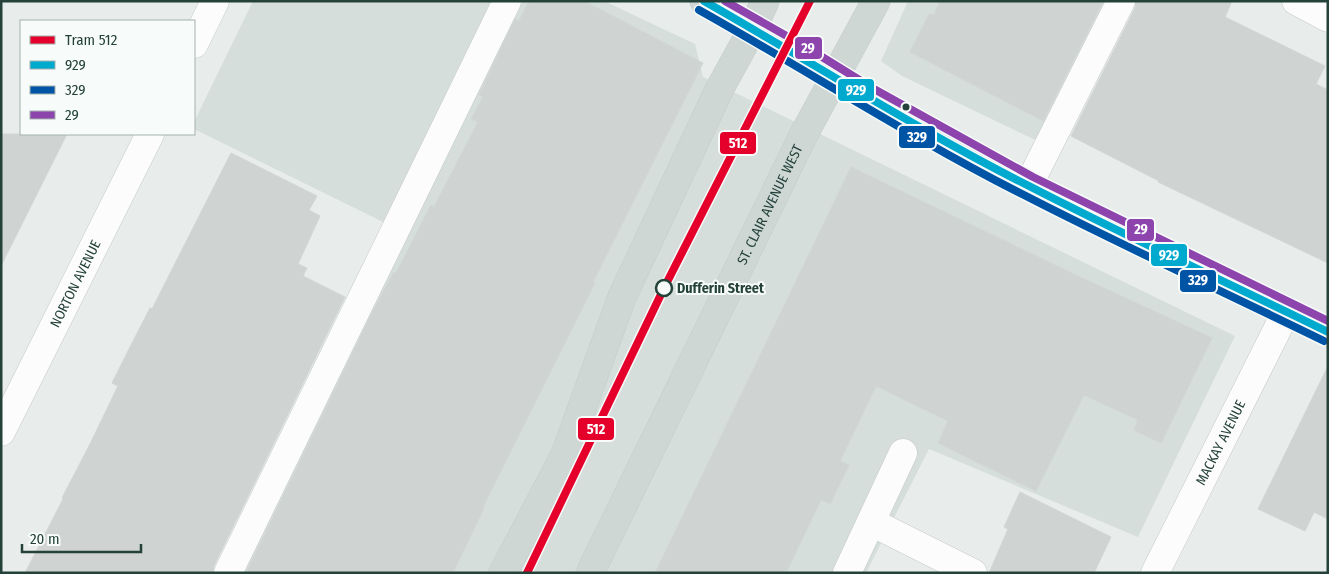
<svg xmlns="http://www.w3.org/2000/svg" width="1329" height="574" font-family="'Fira Sans Condensed',sans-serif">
	<rect width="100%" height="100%" fill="#e8edeb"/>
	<g fill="#d6dedb">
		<polygon points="253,1 604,1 695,44 703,77 1235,336 1138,537 929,449 866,573 238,573 385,223 194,129 194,122"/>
		<polygon points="908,1 1122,1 1056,150 902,76 881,61"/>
	</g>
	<g fill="#cfd4d2" stroke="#d1d6d4">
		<polygon points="529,1 584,1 703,63 593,282 595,283 483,507 484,508 453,573 246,573 373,311 394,272 396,273 431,205 434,207 478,122 471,119 483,97 479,95 515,19 519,21"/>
		<polygon points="940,1 1103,1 1043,121 910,52 929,14 934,15"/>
		<polygon points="1136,1 1232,1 1225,17 1325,66 1316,84 1328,90 1328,263 1158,182 1159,181 1071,136 1135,8"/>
		<polygon points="1,134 67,134 1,266"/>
		<polygon points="231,153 317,196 309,210 320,216 298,264 307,268 303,276 345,297 214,566 213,573 25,573 63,499 62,498 91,442 118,386 112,383 131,345 150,308 152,309"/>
		<polygon points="851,167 1078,276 1212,338 1161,443 1134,430 1138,420 1084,395 1036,491 938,443 948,421 876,386 840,461 849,465 830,504 821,500 786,573 655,573"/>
		<polygon points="1328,366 1328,519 1314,512 1305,531 1258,509"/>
		<polygon points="1020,492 1111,537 1094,573 989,573 1008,529 1004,527"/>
	</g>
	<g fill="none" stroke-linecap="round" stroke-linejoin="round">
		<g stroke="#c5cac8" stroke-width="29">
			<g id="minor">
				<polyline points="1296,1 1328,18"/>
				<polyline points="194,44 215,1"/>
				<polyline points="1028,186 1121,1"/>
				<path id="s1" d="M1,432L150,134"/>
				<polyline points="871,522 973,573"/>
				<polyline points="228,573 507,1"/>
				<polyline points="847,573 903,453"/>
				<path id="s2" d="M1155,573L1286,312"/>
			</g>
		</g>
		<g stroke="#c3ccc9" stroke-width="29">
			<g id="major">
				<polyline points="704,1 801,56 869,98 1028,186 1328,332"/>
				<polyline points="503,573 565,455 622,297 719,90 753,28 765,1"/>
				<path id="s3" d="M590,573L804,134L876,1"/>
			</g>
		</g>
		<use href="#minor" stroke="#fcfcfc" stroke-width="28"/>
		<use href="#major" stroke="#cfd7d5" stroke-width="28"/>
		<g stroke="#f7fbf9" stroke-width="11">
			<path id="bus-1" d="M704,1C813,63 918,130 1029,186C1128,237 1228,283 1328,332"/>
		</g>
		<g stroke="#f7fbf9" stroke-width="11">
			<path id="bus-2" d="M699,10C808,71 913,139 1024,195C1123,246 1224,292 1324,341"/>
		</g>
		<g stroke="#f7fbf9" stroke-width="11">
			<polyline id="bus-3" points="725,1 806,47 874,89 1033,177 1328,321"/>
		</g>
		<use href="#bus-1" stroke="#00a9ce" stroke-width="8"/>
		<use href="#bus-2" stroke="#0054a6" stroke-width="8"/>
		<use href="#bus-3" stroke="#8e44ad" stroke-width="8"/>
		<g stroke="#f7fbf9" stroke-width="11">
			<polyline id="tram-1" points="527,573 664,288 810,1"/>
		</g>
		<use href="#tram-1" stroke="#e4002b" stroke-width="8"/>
	</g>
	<circle fill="#24423a" stroke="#f7fbf9" stroke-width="2" cx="906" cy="107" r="4.5"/>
	<circle fill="#f7fbf9" stroke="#24423a" stroke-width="2.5" cx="664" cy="288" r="8"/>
	<g text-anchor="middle" stroke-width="4" stroke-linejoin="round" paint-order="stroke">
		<g font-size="14" fill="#24423a" stroke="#f7fbf9">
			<text dy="5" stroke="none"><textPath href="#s3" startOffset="410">ST. CLAIR AVENUE WEST</textPath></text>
			<text dy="5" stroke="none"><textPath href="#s1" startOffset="166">NORTON AVENUE</textPath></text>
			<text dy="5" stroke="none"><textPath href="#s2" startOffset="146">MACKAY AVENUE</textPath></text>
		</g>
		<g font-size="14" font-weight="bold" fill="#24423a" stroke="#f7fbf9" text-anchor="start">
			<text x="677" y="293">Dufferin Street</text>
		</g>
	</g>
	<g stroke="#f7fbf9" stroke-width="2">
		<rect x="794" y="36" width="29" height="24" rx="5" fill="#8e44ad"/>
		<rect x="837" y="78" width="38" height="24" rx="5" fill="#00a9ce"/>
		<rect x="898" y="125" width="38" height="24" rx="5" fill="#0054a6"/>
		<rect x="719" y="131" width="38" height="24" rx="5" fill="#e4002b"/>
		<rect x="1126" y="218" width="29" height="24" rx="5" fill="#8e44ad"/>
		<rect x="1150" y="243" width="38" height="24" rx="5" fill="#00a9ce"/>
		<rect x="1179" y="269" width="38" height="24" rx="5" fill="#0054a6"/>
		<rect x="577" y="417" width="38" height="24" rx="5" fill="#e4002b"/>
	</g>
	<g font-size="14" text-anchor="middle" font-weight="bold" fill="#fff">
		<text x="808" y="53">29</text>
		<text x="856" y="95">929</text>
		<text x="917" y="142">329</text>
		<text x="738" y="148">512</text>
		<text x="1141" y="234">29</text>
		<text x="1169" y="260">929</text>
		<text x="1198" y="285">329</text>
		<text x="596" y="434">512</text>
	</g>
	<rect width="1329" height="574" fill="none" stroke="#24423a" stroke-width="5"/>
	<rect x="20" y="20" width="175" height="115" fill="#f7fbf9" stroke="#a3b1ad"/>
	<rect x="30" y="36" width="25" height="8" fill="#e4002b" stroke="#a3b1ad"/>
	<text x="65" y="45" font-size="15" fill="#24423a">Tram 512</text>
	<rect x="30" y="61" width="25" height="8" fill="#00a9ce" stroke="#a3b1ad"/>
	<text x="65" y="70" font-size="15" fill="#24423a">929</text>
	<rect x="30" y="86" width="25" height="8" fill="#0054a6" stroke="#a3b1ad"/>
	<text x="65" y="95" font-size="15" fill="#24423a">329</text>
	<rect x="30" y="111" width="25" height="8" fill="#8e44ad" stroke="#a3b1ad"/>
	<text x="65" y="120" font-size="15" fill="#24423a">29</text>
	<path d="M22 544v8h119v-8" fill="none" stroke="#24423a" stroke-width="2.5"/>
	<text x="30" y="544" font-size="15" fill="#24423a" stroke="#f7fbf9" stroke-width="4" paint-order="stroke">20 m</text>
</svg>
